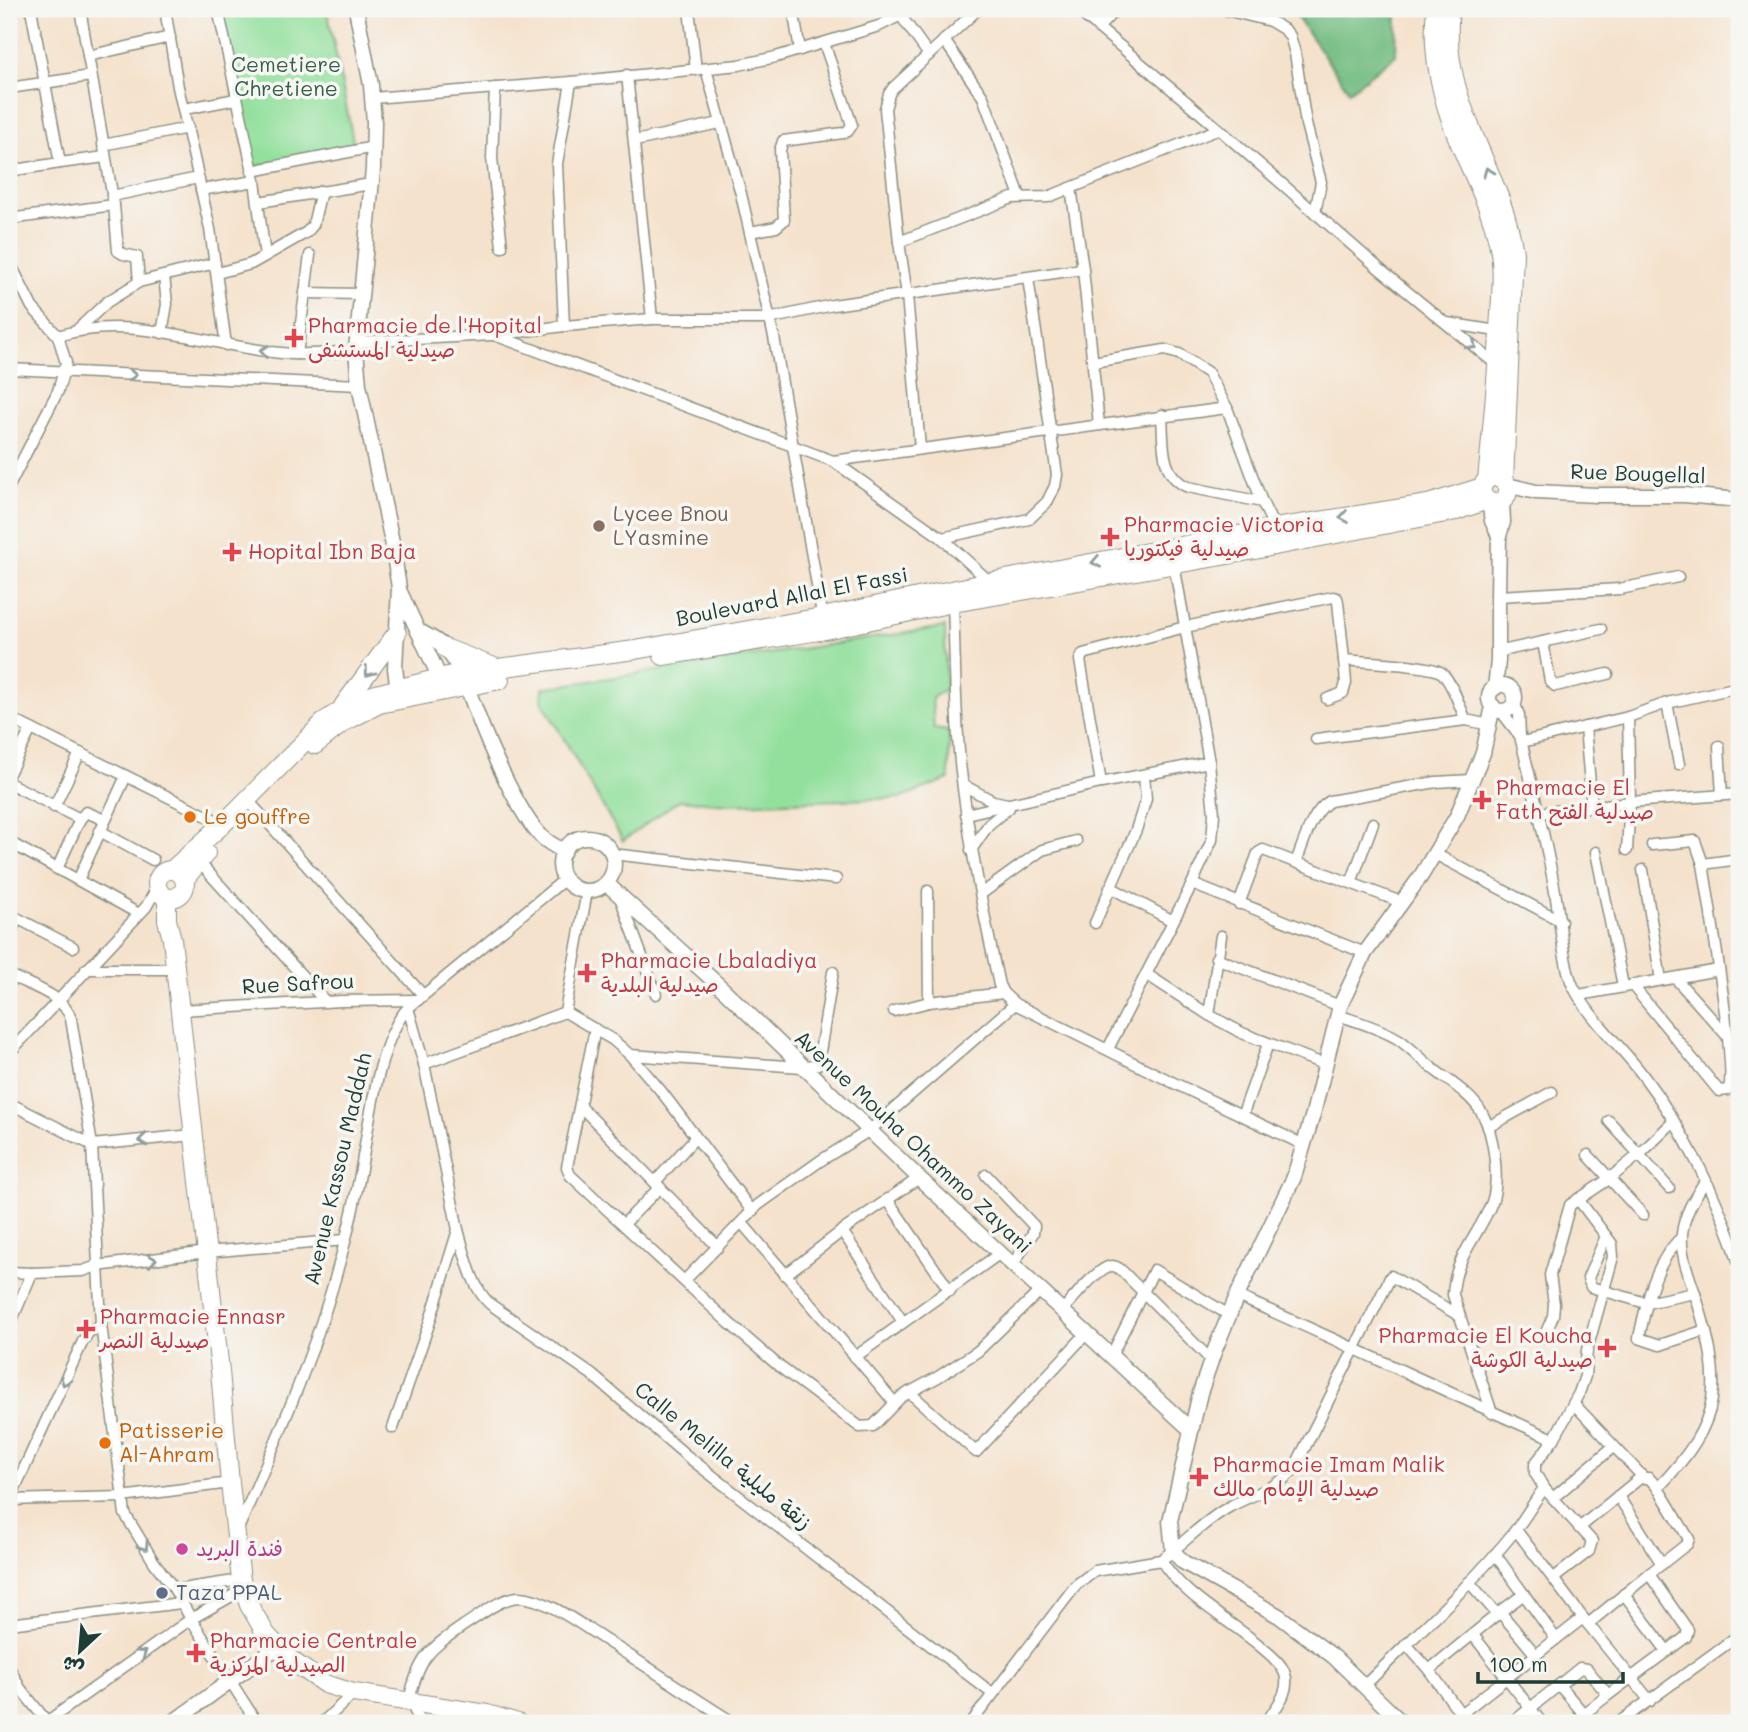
<svg xmlns="http://www.w3.org/2000/svg" width="1748" height="1732" font-family="Mali,'Playpen Sans Arabic',sans-serif">
	<rect width="100%" height="100%" fill="#f6f6f2"/>
	<filter id="ink" filterUnits="userSpaceOnUse"><feTurbulence type="fractalNoise" baseFrequency=".0143" numOctaves="2"/><feDisplacementMap in="SourceGraphic" scale="14" xChannelSelector="R" yChannelSelector="G"/><feConvolveMatrix kernelMatrix="1 2 1 2 8 2 1 2 1" color-interpolation-filters="sRGB"/></filter>
	<filter id="wash" filterUnits="userSpaceOnUse"><feTurbulence type="fractalNoise" baseFrequency=".00686" numOctaves="4" result="noise"/><feDisplacementMap in="SourceGraphic" scale="28" xChannelSelector="R" yChannelSelector="G"/><feGaussianBlur stdDeviation="1.57" result="paint"/><feColorMatrix in="noise" values="0 0 0 0 0 0 0 0 0 0 0 0 0 0 0 0 0 1.4 0 .05"/><feComposite in="paint" operator="in"/></filter>
	<g filter="url(#wash)">
		<rect width="100%" height="100%" fill="#f5e2cc"/>
		<g fill="#93e09d" stroke="#598e68" stroke-width="2">
			<polygon points="217,9 327,9 354,146 249,168"/>
			<polygon points="945,627 946,689 932,698 934,729 949,731 949,779 900,798 730,804 679,800 623,841 542,701 543,688"/>
		</g>
		<polygon fill="#76be84" stroke="#4a7e5c" stroke-width="2" points="1291,9 1397,9 1396,55 1349,91"/>
	</g>
	<g filter="url(#ink)">
		<g fill="none" stroke-linecap="round" stroke-linejoin="round">
			<g stroke="#8a9080" stroke-width="13">
				<g id="minor">
					<polyline points="80,9 114,205 118,251 123,254 137,257 139,282"/>
					<polyline points="165,9 178,87 210,229 226,345"/>
					<polyline points="218,9 255,181 265,256"/>
					<polyline points="689,9 696,70"/>
					<polyline points="793,9 800,50"/>
					<polyline points="896,9 929,55"/>
					<polyline points="1076,9 1219,129 1382,271 1498,366"/>
					<polyline points="1222,9 1270,21 1285,30 1290,36 1295,53 1306,124 1321,182 1315,213"/>
					<polyline points="1098,28 1116,9"/>
					<polyline points="944,40 983,97 1020,196"/>
					<polyline points="88,56 170,37"/>
					<polyline points="706,69 741,194 774,337 823,620"/>
					<polyline points="627,75 652,319"/>
					<polyline points="9,88 91,76"/>
					<polyline points="495,88 492,158 502,247"/>
					<polyline points="373,98 571,82 739,65 776,57 879,26 913,9"/>
					<polyline points="184,109 236,99"/>
					<polyline points="635,141 720,123"/>
					<polyline points="103,145 188,128"/>
					<polyline points="60,163 105,157"/>
					<polyline points="9,171 60,163 31,9"/>
					<polyline points="252,171 374,147"/>
					<polyline points="1071,188 1083,269 1099,425"/>
					<polyline points="201,190 255,181"/>
					<polyline points="112,196 198,178"/>
					<polyline points="259,202 371,184"/>
					<polyline points="9,219 114,205"/>
					<polyline points="750,232 776,227 784,220 780,150 783,141 843,133 848,131 852,125 824,43"/>
					<polyline points="899,242 1012,198 1048,197 1219,129"/>
					<polyline points="9,261 32,307 58,336 66,363 58,391 9,486"/>
					<polyline points="217,273 251,264 307,232 313,225 321,191"/>
					<polyline points="305,293 361,294"/>
					<polyline points="1447,323 1503,332"/>
					<polyline points="564,326 557,164 571,82"/>
					<polyline points="76,331 107,302 139,282 215,263"/>
					<polyline points="162,333 167,304 164,276"/>
					<path d="M58,336C131,313 209,346 281,353C306,356 332,353 356,350"/>
					<polyline points="497,336 833,461 942,538 991,583"/>
					<polyline points="357,342 493,335 564,326 652,319 768,319 833,305 1083,269"/>
					<polyline points="297,354 310,255"/>
					<polyline points="1093,362 1165,350 1179,354 1208,373 1227,408 1262,502 1276,531"/>
					<polyline points="9,369 359,385"/>
					<path d="M1162,415C1164,442 1159,475 1188,487L1262,502"/>
					<polyline points="920,449 907,295 899,242 885,109 889,94 893,88 978,9"/>
					<polyline points="833,461 1227,408"/>
					<polyline points="942,538 1029,519 1047,502 1055,486 1057,475 1028,278"/>
					<polyline points="1174,564 1209,762"/>
					<polyline points="1498,596 1620,589 1678,577"/>
					<path d="M953,603C955,656 955,710 960,763C968,838 983,911 999,985L1003,993L1015,1004L1176,1084L1304,1145"/>
					<polyline points="1543,642 1550,681 1555,686 1608,674"/>
					<polyline points="1497,652 1601,629"/>
					<polyline points="1327,699 1343,693 1346,683 1344,660"/>
					<path d="M1514,702L1519,715L1520,736C1532,786 1545,836 1554,886C1559,911 1563,965 1573,986C1589,1018 1620,1045 1642,1074C1681,1125 1720,1201 1739,1263"/>
					<polyline points="1667,703 1679,764"/>
					<polyline points="1500,710 1520,736"/>
					<polyline points="9,718 223,824"/>
					<polyline points="1585,727 1592,807"/>
					<polyline points="1316,739 1466,720"/>
					<polyline points="1522,742 1628,717 1667,703 1739,687"/>
					<polyline points="1719,746 1722,795"/>
					<polyline points="9,773 31,729"/>
					<polyline points="9,783 80,819 57,869"/>
					<path d="M1101,783L1080,660L1083,654L1185,627L1333,597L1337,598L1338,602L1344,660C1361,662 1434,664 1443,674C1454,686 1459,706 1466,720L1490,725"/>
					<polyline points="963,785 993,801 1008,804"/>
					<polyline points="54,807 80,753"/>
					<polyline points="254,807 423,995"/>
					<polyline points="1539,813 1630,802 1739,794"/>
					<polyline points="966,814 1101,783 1209,762 1214,814 1212,840 1192,884 1108,1049"/>
					<polyline points="80,819 86,812 105,820"/>
					<polyline points="100,831 153,860"/>
					<polyline points="9,842 139,914"/>
					<polyline points="971,850 989,824 1009,808"/>
					<polyline points="1627,850 1630,802 1628,717"/>
					<polyline points="1596,852 1623,986"/>
					<polyline points="612,854 836,879"/>
					<polyline points="1435,854 1561,921"/>
					<polyline points="198,861 325,1001"/>
					<path d="M1296,862C1304,843 1311,812 1330,801L1436,782L1472,780"/>
					<polyline points="1703,864 1739,859"/>
					<polyline points="1643,870 1661,980"/>
					<polyline points="78,880 126,776"/>
					<polyline points="1351,883 1373,823"/>
					<polyline points="1192,884 1365,953"/>
					<polyline points="1110,887 1173,921"/>
					<polyline points="928,891 929,1002"/>
					<polyline points="981,894 1042,850 1076,841"/>
					<polyline points="620,897 656,994"/>
					<polyline points="1239,904 1258,853 1263,850 1401,902"/>
					<polyline points="9,914 73,947"/>
					<polyline points="1095,923 1136,830 1146,799 1144,775"/>
					<polyline points="9,936 17,919"/>
					<polyline points="1216,958 1340,1006"/>
					<polyline points="86,969 175,969"/>
					<polyline points="1146,974 1209,1015 1242,1033 1326,1065"/>
					<path d="M9,975C30,986 63,994 71,1019L92,1145L101,1324L125,1514L154,1562L175,1590L191,1619L257,1723"/>
					<polyline points="1676,979 1728,1037"/>
					<path d="M1632,985L1719,1091L1728,1090C1738,1074 1708,896 1703,864L1695,841L1652,845"/>
					<polyline points="1579,995 1718,970"/>
					<polyline points="180,1010 342,1001 418,1000"/>
					<polyline points="894,1011 929,1002 1003,993"/>
					<polyline points="565,1012 587,891"/>
					<polyline points="1209,1015 1221,936"/>
					<path d="M1338,1015C1358,1022 1380,1028 1398,1039C1410,1047 1420,1058 1431,1067C1448,1081 1470,1093 1482,1113C1494,1134 1500,1179 1492,1202C1479,1236 1454,1257 1453,1295L1492,1413"/>
					<polyline points="595,1029 568,1162 567,1167 570,1175 729,1323 780,1367 860,1427 873,1426 901,1397 938,1377 978,1351 1040,1291"/>
					<polyline points="9,1053 146,907 157,888"/>
					<polyline points="630,1055 802,1067 818,1064 833,972"/>
					<polyline points="424,1064 565,1012 613,1040 630,1055 661,1091 752,1211"/>
					<polyline points="9,1103 92,1145 193,1135"/>
					<polyline points="580,1106 718,1247"/>
					<polyline points="1242,1116 1268,1044"/>
					<polyline points="1609,1121 1669,1188"/>
					<polyline points="1488,1127 1552,1092"/>
					<polyline points="1588,1155 1643,1215"/>
					<polyline points="986,1175 1034,1226 1033,1233 1012,1266"/>
					<polyline points="655,1182 695,1138"/>
					<polyline points="887,1199 950,1291"/>
					<polyline points="742,1223 894,1402"/>
					<polyline points="624,1224 660,1187"/>
					<path d="M458,1230C465,1253 471,1287 490,1304L591,1374L687,1456L993,1694"/>
					<polyline points="842,1231 903,1322"/>
					<polyline points="1606,1236 1588,1278 1591,1287 1646,1303 1695,1293"/>
					<path d="M1682,1237C1655,1261 1646,1304 1639,1338L1660,1345L1706,1330"/>
					<polyline points="9,1272 32,1273"/>
					<polyline points="785,1275 842,1231 919,1178"/>
					<polyline points="685,1280 758,1205 820,1161 870,1130 1015,1004"/>
					<path d="M1237,1296C1343,1342 1447,1393 1554,1439"/>
					<path d="M1062,1311C1071,1301 1099,1266 1112,1266C1118,1266 1122,1271 1126,1275L1211,1360"/>
					<polyline points="9,1327 32,1273 83,1271 97,1266 207,1252 345,1240"/>
					<polyline points="1544,1337 1553,1316 1554,1304 1550,1275 1570,1205 1609,1179 1640,1154 1673,1122"/>
					<polyline points="1111,1356 1154,1270 1229,1315"/>
					<polyline points="855,1357 999,1254"/>
					<polyline points="909,1392 976,1452 1086,1334"/>
					<polyline points="1574,1404 1643,1477"/>
					<polyline points="393,1428 429,1324 458,1230 424,1064 408,1008"/>
					<polyline points="1544,1488 1592,1541 1589,1551 1554,1578"/>
					<polyline points="9,1491 15,1488 83,1341 88,1333 101,1324"/>
					<polyline points="1618,1496 1662,1564"/>
					<polyline points="1553,1498 1613,1447"/>
					<polyline points="9,1500 122,1497 230,1483"/>
					<path d="M1579,1528L1640,1478H1649L1658,1488C1724,1419 1723,1385 1696,1297C1690,1277 1680,1256 1682,1234C1684,1214 1695,1197 1705,1181"/>
					<path d="M238,1529C273,1449 310,1365 334,1282C343,1251 351,1220 357,1189C368,1140 375,1043 408,1008L565,879"/>
					<polyline points="1516,1530 1583,1618 1650,1701"/>
					<polyline points="1495,1554 1556,1639"/>
					<polyline points="1649,1574 1687,1544 1689,1539 1658,1488"/>
					<polyline points="1469,1582 1498,1615"/>
					<polyline points="175,1590 241,1580"/>
					<polyline points="1624,1594 1667,1651"/>
					<polyline points="1500,1612 1524,1594"/>
					<polyline points="9,1624 181,1603"/>
					<polyline points="1473,1635 1542,1723"/>
					<polyline points="1406,1644 1429,1670 1461,1714"/>
					<polyline points="9,1667 20,1688 48,1723"/>
					<polyline points="1429,1670 1500,1612 1536,1655"/>
					<polyline points="1559,1685 1584,1714 1608,1695"/>
					<path d="M1364,1686C1415,1635 1469,1588 1514,1532C1525,1518 1534,1502 1544,1488L1535,1473V1464L1554,1439L1579,1393L1585,1376L1587,1350L1613,1257L1612,1244L1578,1199"/>
					<polyline points="45,1723 191,1619 244,1589"/>
					<polyline points="322,1723 354,1693"/>
					<path d="M421,1723L409,1700C420,1657 427,1651 463,1626C478,1617 501,1597 520,1597C546,1598 583,1626 605,1640C648,1667 691,1696 734,1723"/>
					<polyline points="971,1723 1076,1585 1095,1571 1161,1560"/>
					<path d="M1266,1723C1274,1709 1291,1693 1285,1674C1281,1662 1268,1653 1260,1646C1227,1618 1184,1597 1161,1560C1184,1543 1204,1521 1229,1507C1252,1494 1277,1489 1294,1469L1391,1276L1458,1315"/>
					<polyline points="1449,1723 1583,1618"/>
					<polyline points="1512,1723 1580,1668 1587,1669 1608,1695 1686,1637 1688,1630 1649,1574 1588,1624"/>
					<polyline points="1618,1723 1739,1635"/>
				</g>
			</g>
			<g stroke="#8a9080" stroke-width="17">
				<g id="tertiary">
					<polyline points="356,9 371,85 374,122 373,169 356,350 359,385 392,542 399,588 395,668 399,699"/>
					<polyline points="1507,485 1536,492 1596,495 1684,495 1739,500"/>
					<polyline points="1489,502 1492,521 1499,536"/>
					<polyline points="400,592 443,685"/>
					<path d="M417,630C426,635 436,639 444,647C462,666 469,694 479,719C490,748 520,816 541,836C548,843 556,847 564,851"/>
					<circle cx="1502" cy="698" r="13"/>
					<polyline points="1495,688 1498,661 1498,596 1499,536 1503,522 1502,501"/>
					<circle cx="587" cy="864" r="27"/>
					<polyline points="606,883 725,991 919,1178 1191,1430"/>
					<polyline points="172,1723 277,1647"/>
					<polyline points="1402,1723 1334,1657 1279,1616 1183,1562 1173,1551 1170,1521 1200,1393 1214,1352 1237,1296 1294,1177 1313,1114 1340,1006 1365,953 1421,876 1457,816 1483,753 1493,706"/>
				</g>
			</g>
			<g stroke="#8a9080" stroke-width="20">
				<g id="primary">
					<path d="M1436,9C1430,59 1445,112 1466,158C1478,185 1492,213 1498,242C1505,271 1500,302 1499,332C1497,382 1492,430 1487,480"/>
					<path d="M1450,9C1439,104 1501,165 1514,253L1504,481"/>
					<circle cx="1495" cy="490" r="13"/>
					<polyline points="445,648 494,667"/>
					<polyline points="663,656 825,630 953,603 1228,555 1456,511 1487,500"/>
					<polyline points="343,706 397,633"/>
					<polyline points="315,745 344,722 379,704 500,680"/>
					<polyline points="172,870 223,824 326,720 352,703 376,694 460,673 635,650 822,617 990,582 1275,528 1428,504 1482,487"/>
					<circle cx="171" cy="884" r="14"/>
					<polyline points="184,880 206,853"/>
					<polyline points="167,898 167,920 172,939 220,1371 230,1483 241,1580 249,1605 266,1634 288,1658 325,1684 354,1693 487,1714 518,1723"/>
				</g>
			</g>
			<use href="#minor" stroke="#fff" stroke-width="10"/>
			<use href="#tertiary" stroke="#fff" stroke-width="14"/>
			<use href="#primary" stroke="#fff" stroke-width="18"/>
		</g>
		<defs><path id="oneway-chevron" d="M-2-3.5L2.5 0L-2 3.5" fill="none" stroke-width="1.6" stroke-linecap="round" stroke-linejoin="round" transform="scale(1.75)"/></defs>
		<g stroke="#8f9e9a">
			<use href="#oneway-chevron" transform="translate(1488 172) rotate(-112)"/>
			<use href="#oneway-chevron" transform="translate(1472 345) rotate(40)"/>
			<use href="#oneway-chevron" transform="translate(264 351) rotate(-171)"/>
			<use href="#oneway-chevron" transform="translate(132 375) rotate(2)"/>
			<use href="#oneway-chevron" transform="translate(1344 517) rotate(171)"/>
			<use href="#oneway-chevron" transform="translate(1096 562) rotate(169)"/>
			<use href="#oneway-chevron" transform="translate(369 672) rotate(127)"/>
			<use href="#oneway-chevron" transform="translate(143 1140) rotate(174)"/>
			<use href="#oneway-chevron" transform="translate(152 1260) rotate(-8)"/>
			<use href="#oneway-chevron" transform="translate(65 1381) rotate(114)"/>
			<use href="#oneway-chevron" transform="translate(144 1546) rotate(57)"/>
			<use href="#oneway-chevron" transform="translate(142 1654) rotate(-35)"/>
		</g>
	</g>
	<g fill="#e0444e" stroke="#f6f6f2" stroke-width="2.5">
		<path d="M290.5 327.5h7v7h7v7h-7v7h-7v-7h-7v-7h7z"/>
		<path d="M1106.5 526.5h7v7h7v7h-7v7h-7v-7h-7v-7h7z"/>
		<path d="M228.5 541.5h7v7h7v7h-7v7h-7v-7h-7v-7h7z"/>
		<path d="M1478.5 789.5h7v7h7v7h-7v7h-7v-7h-7v-7h7z"/>
		<path d="M583.5 962.5h7v7h7v7h-7v7h-7v-7h-7v-7h7z"/>
		<path d="M82.5 1318.5h7v7h7v7h-7v7h-7v-7h-7v-7h7z"/>
		<path d="M1603.5 1337.5h7v7h7v7h-7v7h-7v-7h-7v-7h7z"/>
		<path d="M1195.5 1466.5h7v7h7v7h-7v7h-7v-7h-7v-7h7z"/>
		<path d="M192.5 1642.5h7v7h7v7h-7v7h-7v-7h-7v-7h7z"/>
	</g>
	<circle fill="#8d6e63" stroke="#f6f6f2" stroke-width="2.5" cx="599" cy="526" r="7"/>
	<g fill="#e8710a" stroke="#f6f6f2" stroke-width="2.5">
		<circle cx="190" cy="817" r="7"/>
		<circle cx="105" cy="1443" r="7"/>
	</g>
	<circle fill="#d1479c" stroke="#f6f6f2" stroke-width="2.5" cx="182" cy="1549" r="7"/>
	<circle fill="#5c6f8a" stroke="#f6f6f2" stroke-width="2.5" cx="162" cy="1593" r="7"/>
	<g text-anchor="middle" stroke-width="7" stroke-linejoin="round" paint-order="stroke">
		<g font-size="21" fill="#365e49" stroke="#f6f6f2">
			<text x="286" y="72">Cemetiere<tspan x="286" dy="24">Chretiene</tspan></text>
		</g>
		<g font-size="21" fill="#be3a42" stroke="#f6f6f2" text-anchor="start">
			<text x="308" y="333">Pharmacie de l'Hopital<tspan x="308" dy="24">صيدلية المستشفى</tspan></text>
			<text x="1124" y="532">Pharmacie Victoria<tspan x="1124" dy="24">صيدلية فيكتوريا</tspan></text>
			<text x="248" y="559">Hopital Ibn Baja</text>
			<text x="1496" y="795">Pharmacie El<tspan x="1496" dy="24">Fath صيدلية الفتح</tspan></text>
			<text x="601" y="968">Pharmacie Lbaladiya<tspan x="601" dy="24">صيدلية البلدية</tspan></text>
			<text x="100" y="1324">Pharmacie Ennasr<tspan x="100" dy="24">صيدلية النصر</tspan></text>
			<text x="1593" y="1343" text-anchor="end">Pharmacie El Koucha<tspan x="1593" dy="24">صيدلية الكوشة</tspan></text>
			<text x="1213" y="1472">Pharmacie Imam Malik<tspan x="1213" dy="24">صيدلية الإمام مالك</tspan></text>
			<text x="210" y="1648">Pharmacie Centrale<tspan x="210" dy="24">الصيدلية المركزية</tspan></text>
		</g>
		<g font-size="21" fill="#1f3d34" stroke="#f6f6f2">
			<text transform="translate(1638 474) rotate(2)" y="7">Rue Bougellal</text>
			<text transform="translate(792 597) rotate(-11)" y="7">Boulevard Allal El Fassi</text>
			<text transform="translate(298 984) rotate(-3)" y="7">Rue Safrou</text>
			<text transform="translate(913 1142) rotate(43)" y="7">Avenue Mouha Ohammo Zayani</text>
			<text transform="translate(338 1169) rotate(-77)" y="7">Avenue Kassou Maddah</text>
			<text transform="translate(723 1456) rotate(39)" y="7">Calle Melilla زنقة مليلية</text>
		</g>
		<g font-size="21" fill="#785e54" stroke="#f6f6f2" text-anchor="start">
			<text x="613" y="521">Lycee Bnou<tspan x="613" dy="24">LYasmine</tspan></text>
		</g>
		<g font-size="21" fill="#c56008" stroke="#f6f6f2" text-anchor="start">
			<text x="204" y="824">Le gouffre</text>
			<text x="119" y="1438">Patisserie<tspan x="119" dy="24">Al-Ahram</tspan></text>
		</g>
		<g font-size="21" fill="#b23c85" stroke="#f6f6f2" text-anchor="start">
			<text x="196" y="1556">فندة البريد</text>
		</g>
		<g font-size="21" fill="#4e5e75" stroke="#f6f6f2" text-anchor="start">
			<text x="176" y="1600">Taza PPAL</text>
		</g>
	</g>
	<rect width="1748" height="1732" fill="none" stroke="#f6f6f2" stroke-width="35"/>
	<g transform="translate(80 1651) rotate(206)" stroke="#f6f6f2" stroke-width="5" paint-order="stroke">
	<path d="M0-5L12 26L0 18L-12 26Z" fill="#1f3d34"/>
	<text y="-10" font-size="19" font-weight="bold" text-anchor="middle" fill="#1f3d34">ش</text>
	</g>
	<path d="M1478 1672v10h145v-10" fill="none" stroke="#1f3d34" stroke-width="3.5"/>
	<text x="1489" y="1672" font-size="21" fill="#1f3d34" stroke="#f6f6f2" stroke-width="5" paint-order="stroke">100 m</text>
</svg>
